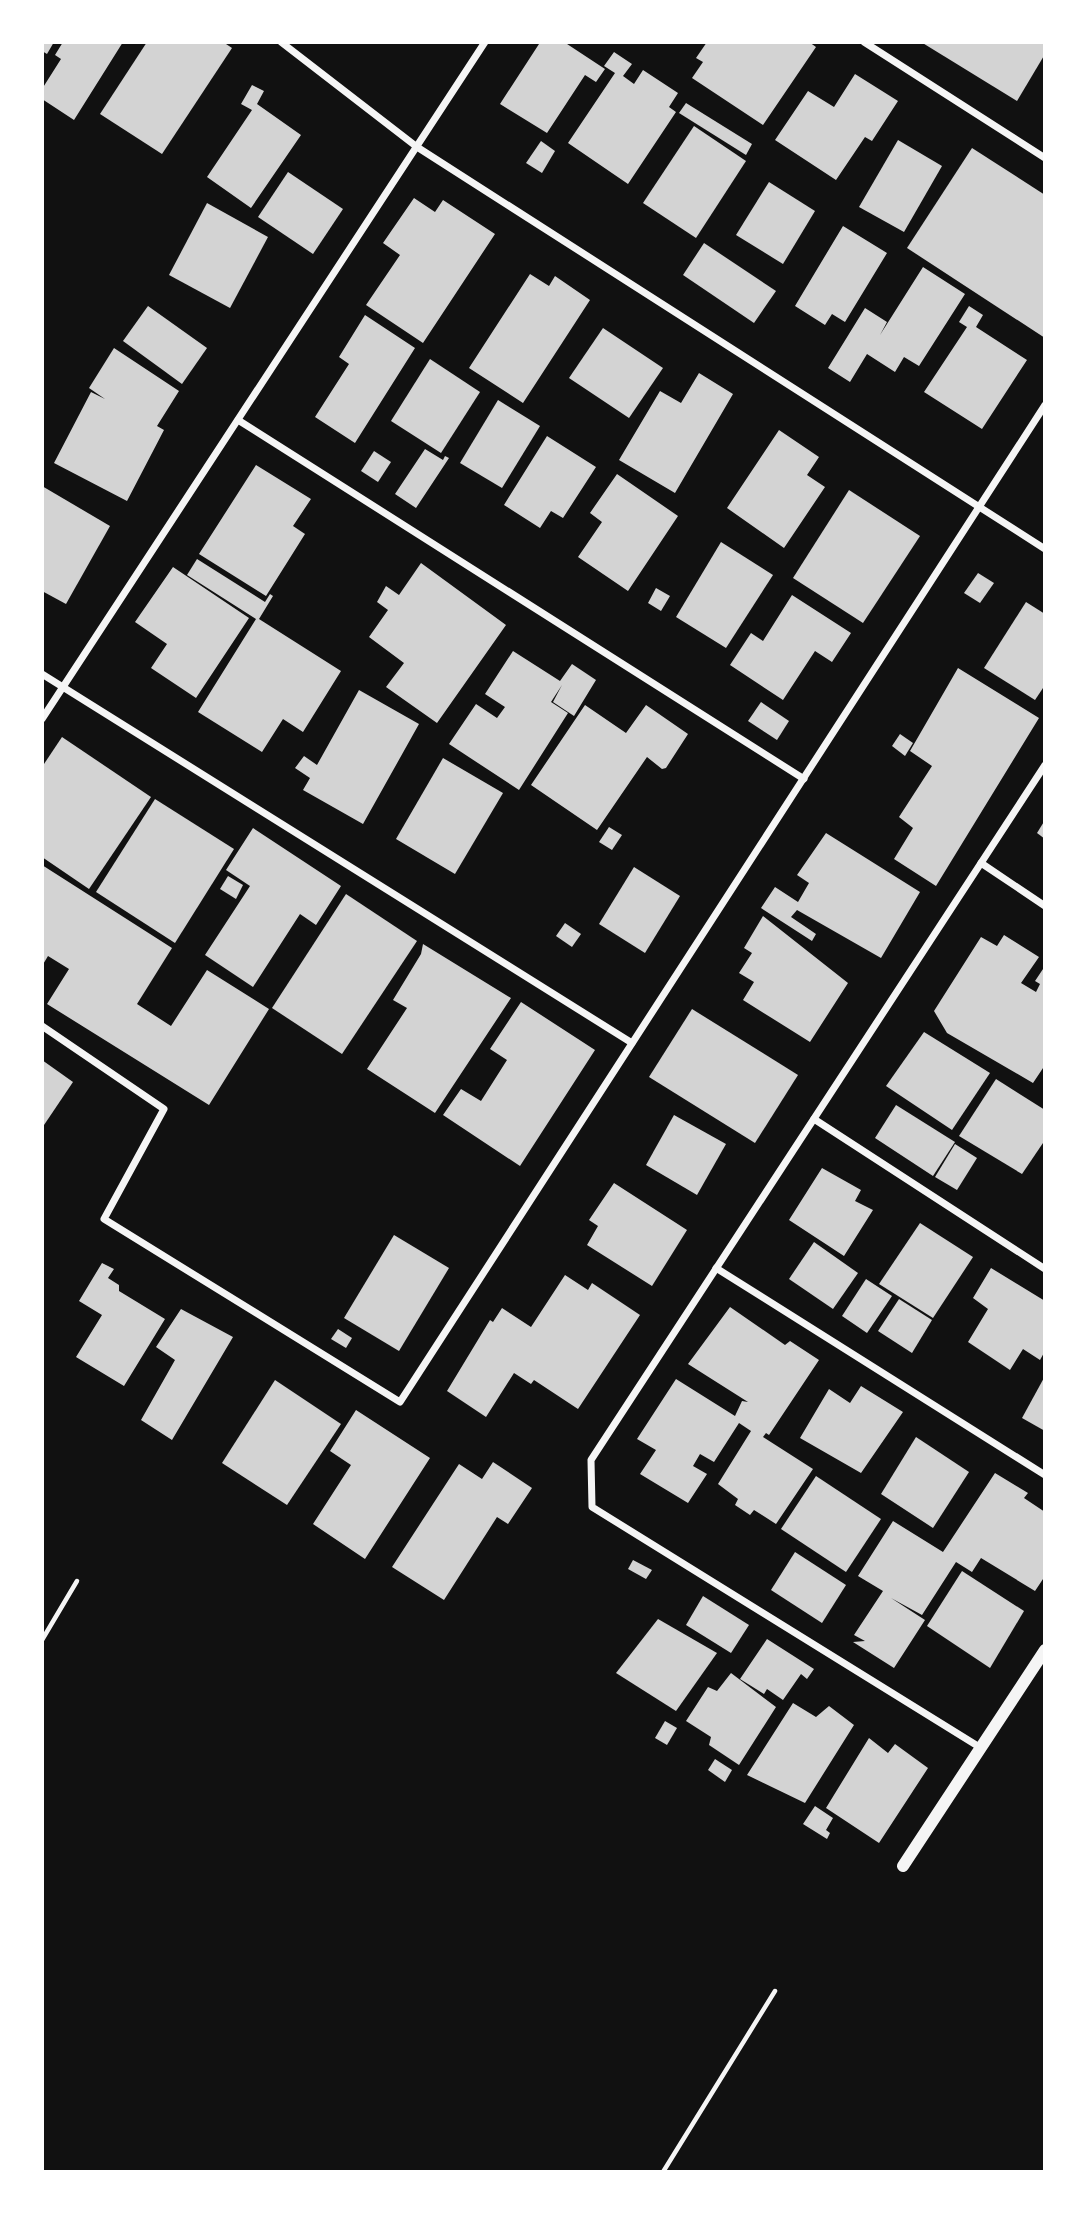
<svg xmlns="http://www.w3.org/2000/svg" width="1087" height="2214" font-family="'Public Sans',sans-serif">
	<rect width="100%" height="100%" fill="#111"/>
	<g fill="#d3d3d3">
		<polygon points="42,42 54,42 47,54 42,51"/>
		<polygon points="63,42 123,42 74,120 42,99 42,89 61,59 55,55"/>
		<polygon points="147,42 223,42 232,48 162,154 100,114"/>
		<polygon points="535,42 564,42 605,69 596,82 585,75 547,133 500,104 539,44"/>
		<polygon points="707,42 809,42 816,47 763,125 692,78 703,62 696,58"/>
		<polygon points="921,42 1045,42 1045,54 1017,101"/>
		<polygon points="614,52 632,64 623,76 634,84 643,70 678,93 669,107 676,112 628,184 568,143 615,73 604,66"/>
		<polygon points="855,74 898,101 872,141 865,137 836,180 775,140 808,91 834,107"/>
		<polygon points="252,85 264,91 257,104 301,135 251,208 207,177 252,110 241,104"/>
		<polygon points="686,103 752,144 746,155 679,113"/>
		<polygon points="694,126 746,161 696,238 643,203"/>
		<polygon points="898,140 942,166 904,232 859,207"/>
		<polygon points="541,141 555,151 542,173 526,163"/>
		<polygon points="972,148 1045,195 1045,338 907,248"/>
		<polygon points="288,172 343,209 313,254 258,217"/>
		<polygon points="769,182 815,211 783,264 736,235"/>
		<polygon points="414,198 435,212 443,200 495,234 423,343 366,305 400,255 383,243"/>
		<polygon points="207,203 268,237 230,308 169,275"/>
		<polygon points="843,226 887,253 845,322 832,314 825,325 795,306"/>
		<polygon points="704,243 776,291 754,323 683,275"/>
		<polygon points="923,267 965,294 919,366 904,357 895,372 867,354 850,382 828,368 865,308 887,322 880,335"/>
		<polygon points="530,274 549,286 555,276 590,300 523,403 469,368"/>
		<polygon points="148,306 207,348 182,384 123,341"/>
		<polygon points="969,306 983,315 976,327 1027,360 982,429 924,392 967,327 959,322"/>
		<polygon points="365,315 415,348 355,443 315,417 349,364 339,357"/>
		<polygon points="603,328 663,368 629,418 569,378"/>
		<polygon points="114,348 179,391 157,426 164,430 127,501 54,463 91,392 105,399 89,388"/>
		<polygon points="430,359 480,392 441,453 391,421"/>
		<polygon points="699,373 733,394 675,493 619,460 660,391 681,403"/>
		<polygon points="498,400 540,426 502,488 460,463"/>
		<polygon points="779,430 819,457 807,475 825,487 784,548 727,508"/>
		<polygon points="547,436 596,467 563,518 551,511 540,528 504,505"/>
		<polygon points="425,449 443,460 445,456 449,458 416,508 395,494"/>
		<polygon points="374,451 391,462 378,482 361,471"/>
		<polygon points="256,465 311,499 293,526 305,534 266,596 199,554"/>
		<polygon points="617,474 678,516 628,591 578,557 602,522 590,513"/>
		<polygon points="42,486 110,526 66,604 42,591"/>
		<polygon points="849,490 920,536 863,623 793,578"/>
		<polygon points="721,542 773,575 726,648 676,617"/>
		<polygon points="197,559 265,602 270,594 273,596 259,619 341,671 303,732 283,719 262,752 198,712 256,619 187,575"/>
		<polygon points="421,563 506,625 437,723 386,687 404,663 369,637 388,610 377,602 386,586 399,595"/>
		<polygon points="173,567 249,618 196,698 151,668 167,644 135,622"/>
		<polygon points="978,573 994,583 980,603 964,593"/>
		<polygon points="656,588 670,596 661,611 648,603"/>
		<polygon points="792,595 851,633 832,662 815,651 783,700 730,665 751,633 763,641"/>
		<polygon points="1026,602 1045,614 1045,685 1035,700 984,668"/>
		<polygon points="513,651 560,681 572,664 596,680 574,716 553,702 562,685 551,702 568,713 519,790 449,744 476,704 497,718 505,707 485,694"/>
		<polygon points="958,668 1039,718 936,886 894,859 913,828 899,817 932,766 910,751"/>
		<polygon points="359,690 419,724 363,824 303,790 310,778 295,768 304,756 317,765"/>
		<polygon points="761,702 789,721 777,740 748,721"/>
		<polygon points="585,705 626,733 646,705 688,734 666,768 662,769 647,757 597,830 531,785"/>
		<polygon points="900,734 913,743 905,756 892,746"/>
		<polygon points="62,737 151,797 89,889 42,857 42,767"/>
		<polygon points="443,758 503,793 455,874 396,839"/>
		<polygon points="155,799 234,849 175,943 96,892"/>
		<polygon points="1045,820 1045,839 1037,833"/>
		<polygon points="609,827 622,835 612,850 599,842"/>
		<polygon points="253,828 341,886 316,925 300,914 253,987 205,955 250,886 226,870"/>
		<polygon points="826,833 920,892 881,958 797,910 791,917 816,934 812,941 761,908 775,887 798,902 809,883 797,875"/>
		<polygon points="42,865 172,948 137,1004 171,1026 207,970 269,1009 209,1105 47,1004 69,969 48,956 42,966"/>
		<polygon points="634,867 680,896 645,953 599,924"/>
		<polygon points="228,876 243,885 236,899 220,889"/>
		<polygon points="346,894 417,941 342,1054 272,1008"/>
		<polygon points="763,916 848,983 810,1042 743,1000 754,982 739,973 752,953 744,948"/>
		<polygon points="565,923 581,934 572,947 556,936"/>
		<polygon points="1004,935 1039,957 1021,983 1036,992 1040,984 1035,981 1045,966 1045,1065 1033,1083 947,1033 934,1011 981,937 997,946"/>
		<polygon points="423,944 511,998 435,1113 367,1069 407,1008 393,1000 421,954"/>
		<polygon points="521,1002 595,1050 520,1166 443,1115 461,1089 481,1101 507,1060 490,1049"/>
		<polygon points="692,1009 798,1075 755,1143 649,1077"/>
		<polygon points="924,1032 990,1073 952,1130 886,1086"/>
		<polygon points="42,1060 73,1082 42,1128"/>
		<polygon points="996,1079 1045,1110 1045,1140 1022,1174 959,1136"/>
		<polygon points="896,1105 955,1142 933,1176 875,1138"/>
		<polygon points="674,1115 726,1144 697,1195 646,1165"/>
		<polygon points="955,1144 977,1158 957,1190 935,1177"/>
		<polygon points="822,1168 861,1190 855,1201 873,1210 844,1256 789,1220"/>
		<polygon points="614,1183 687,1230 652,1286 587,1245 598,1226 589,1220"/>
		<polygon points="920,1223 973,1257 933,1318 879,1284"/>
		<polygon points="394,1235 449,1268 399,1351 344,1318"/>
		<polygon points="814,1242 858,1273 833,1309 789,1279"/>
		<polygon points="102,1263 114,1269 108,1278 119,1285 119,1291 165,1319 124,1386 76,1357 102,1315 79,1301"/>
		<polygon points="991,1268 1045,1301 1045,1351 1040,1360 1023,1349 1010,1370 968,1342 988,1309 973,1298"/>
		<polygon points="565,1275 588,1290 592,1283 640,1315 578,1409 534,1380 531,1384 514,1373 486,1417 447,1391 490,1320 493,1322 502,1308 531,1327"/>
		<polygon points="866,1279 892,1296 867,1333 842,1316"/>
		<polygon points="899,1299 932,1320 912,1353 878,1331"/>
		<polygon points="730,1307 785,1345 790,1341 819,1360 769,1435 766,1433 763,1437 813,1469 776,1524 754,1510 750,1515 735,1505 738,1499 718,1484 751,1431 739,1423 714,1462 700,1454 693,1466 707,1474 688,1503 640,1474 656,1450 637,1439 676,1379 735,1416 742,1401 748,1402 688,1364"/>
		<polygon points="181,1309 233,1337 172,1440 141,1420 175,1360 156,1347"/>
		<polygon points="338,1329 352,1338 346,1348 331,1339"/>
		<polygon points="1045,1376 1045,1431 1022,1418"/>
		<polygon points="275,1380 341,1424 287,1505 222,1463"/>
		<polygon points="861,1386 903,1412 861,1473 800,1438 829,1389 850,1403"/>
		<polygon points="356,1410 430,1458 365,1559 313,1524 351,1465 330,1451"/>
		<polygon points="916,1437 969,1472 933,1528 881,1494"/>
		<polygon points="493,1462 532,1488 508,1524 497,1517 444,1600 392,1567 459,1464 482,1479"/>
		<polygon points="995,1473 1028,1493 1024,1498 1045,1512 1045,1576 1035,1591 981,1558 972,1572 956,1562 922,1615 891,1598 925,1620 894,1668 853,1642 865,1641 854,1635 883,1591 858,1576 893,1521 943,1552"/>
		<polygon points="816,1476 881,1519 846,1572 781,1529"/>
		<polygon points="795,1552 846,1585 822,1623 771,1590"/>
		<polygon points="633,1560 652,1570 646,1579 628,1569"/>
		<polygon points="962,1571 1024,1611 990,1668 927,1626"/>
		<polygon points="703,1596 749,1625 731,1653 686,1625"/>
		<polygon points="658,1619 717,1653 676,1711 616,1673"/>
		<polygon points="767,1639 814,1669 807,1679 801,1674 783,1700 767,1689 764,1694 740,1679"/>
		<polygon points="731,1673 776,1707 739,1765 709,1745 711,1737 686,1721 708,1687 717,1691"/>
		<polygon points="793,1703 816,1717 829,1706 854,1725 805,1803 747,1775"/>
		<polygon points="665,1721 677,1728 667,1745 655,1738"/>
		<polygon points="869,1738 888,1753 895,1744 928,1768 879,1843 826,1808"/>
		<polygon points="715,1759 732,1770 725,1782 708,1770"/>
		<polygon points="815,1806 833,1818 826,1830 830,1833 827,1839 803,1824"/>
	</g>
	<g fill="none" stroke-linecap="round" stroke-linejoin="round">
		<g stroke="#f5f5f5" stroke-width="4.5">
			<polyline points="42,1640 77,1581"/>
			<polyline points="663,2172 775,1991"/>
		</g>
		<g stroke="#f5f5f5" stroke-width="7">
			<polyline points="281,42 417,147 1045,549"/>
			<polyline points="864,42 1045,158"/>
			<polyline points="238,420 804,779"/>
			<polyline points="42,674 632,1043"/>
			<polyline points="42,719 485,42"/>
			<polyline points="981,863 1045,906"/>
			<polyline points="42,1026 164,1109 104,1219 400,1402 1045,405"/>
			<polyline points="814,1119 1045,1269"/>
			<polyline points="716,1268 1045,1475"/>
			<polyline points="981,1748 592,1507 591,1460 1045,765"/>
		</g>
		<polyline stroke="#f5f5f5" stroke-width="12" points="903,1866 1045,1650"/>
	</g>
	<rect width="1087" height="2214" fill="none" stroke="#ffffff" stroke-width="88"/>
</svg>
